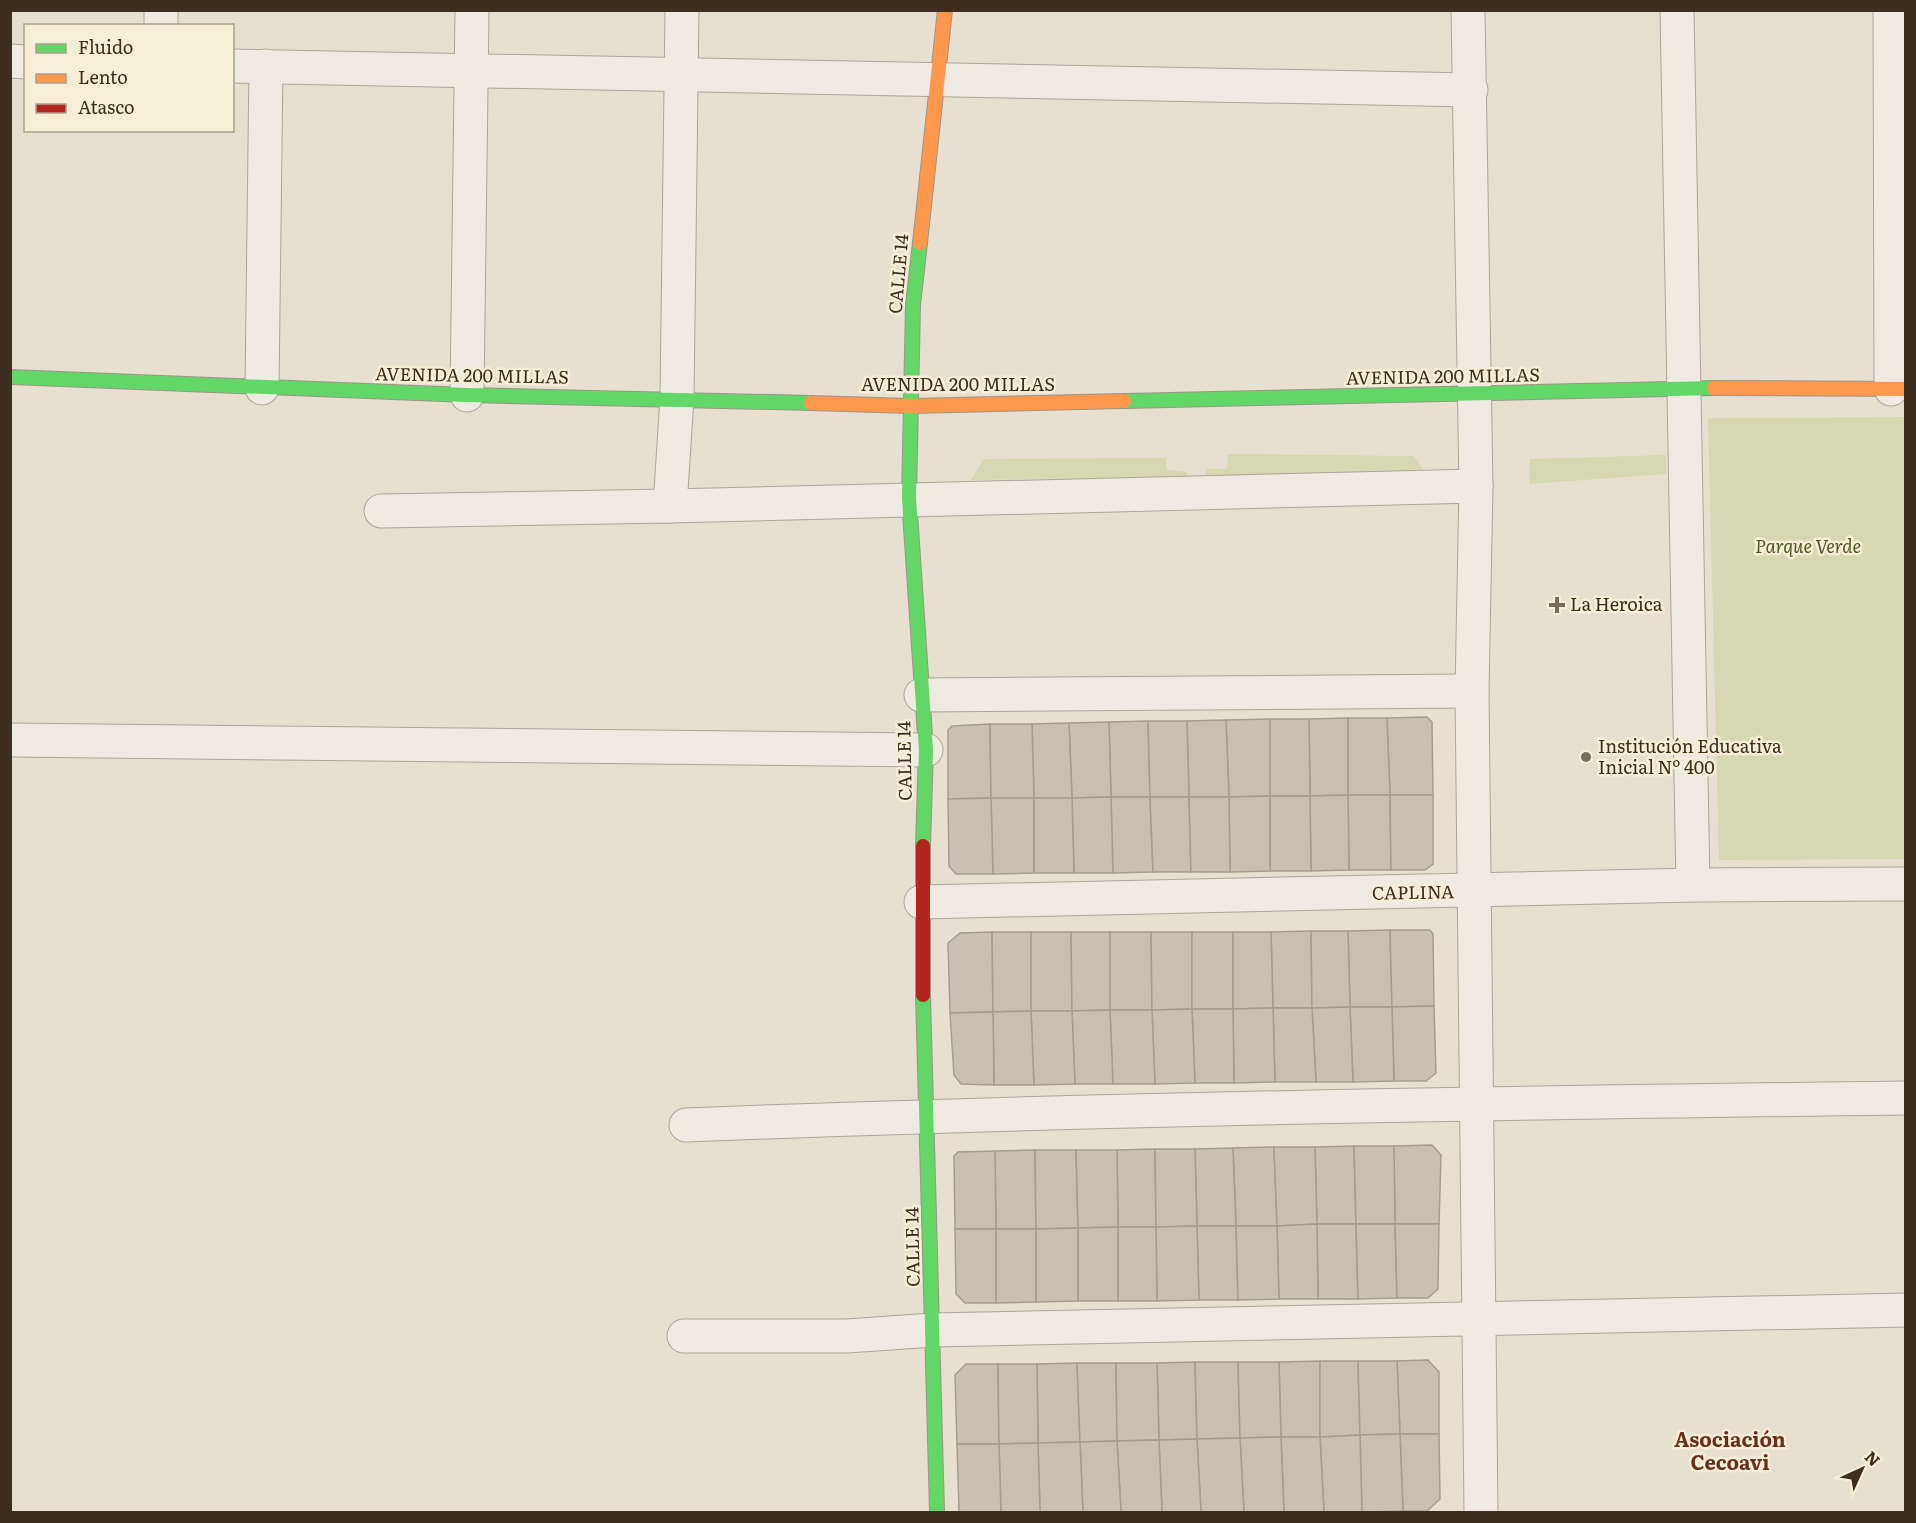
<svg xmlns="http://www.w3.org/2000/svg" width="1916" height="1523" font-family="Literata,serif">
	<rect width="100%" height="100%" fill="#e7e0d1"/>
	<g fill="#d6d7b3">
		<polygon points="1905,417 1905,859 1719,860 1708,418"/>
		<polygon points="1228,454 1414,456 1427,476 1206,478 1206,469 1227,469"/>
		<polygon points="1666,455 1666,474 1529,484 1530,459"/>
		<polygon points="1166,458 1167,470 1187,472 1187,477 971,480 984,459"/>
	</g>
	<g fill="#cbbfb2" stroke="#a89c90" stroke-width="1.5">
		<polygon points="1427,717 1432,722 1433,795 1390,795 1387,718"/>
		<polygon points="1348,718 1348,795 1310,796 1309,719"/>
		<polygon points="1348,718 1387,718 1390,795 1348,795"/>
		<polygon points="1270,719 1270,796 1229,797 1226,720"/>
		<polygon points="1270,719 1309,719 1310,796 1270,796"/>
		<polygon points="1226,720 1229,797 1189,797 1187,721"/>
		<polygon points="1148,721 1150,797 1111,797 1109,722"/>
		<polygon points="1148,721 1187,721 1189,797 1150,797"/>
		<polygon points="1109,722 1111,797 1072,798 1069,723"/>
		<polygon points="1069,723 1072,798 1034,798 1032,724"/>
		<polygon points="990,724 991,798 948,799 948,730 952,726"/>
		<polygon points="990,724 1032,724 1034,798 991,798"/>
		<polygon points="1348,795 1390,795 1391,870 1349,870"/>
		<polygon points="1348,795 1349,870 1311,871 1310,796"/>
		<polygon points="1390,795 1433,795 1433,864 1425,870 1391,870"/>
		<polygon points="1270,796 1310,796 1311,871 1270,871"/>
		<polygon points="1270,796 1270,871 1230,872 1229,797"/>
		<polygon points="1111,797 1150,797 1153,872 1113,873"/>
		<polygon points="1111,797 1113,873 1074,873 1072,798"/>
		<polygon points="1150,797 1189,797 1191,872 1153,872"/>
		<polygon points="1189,797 1229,797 1230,872 1191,872"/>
		<polygon points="991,798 1034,798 1034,873 993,874"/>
		<polygon points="991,798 993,874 956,874 949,866 948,799"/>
		<polygon points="1034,798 1072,798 1074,873 1034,873"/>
		<polygon points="1390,930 1392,1007 1350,1007 1348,931"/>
		<polygon points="1390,930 1430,930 1433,934 1434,1006 1392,1007"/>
		<polygon points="1311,931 1312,1008 1273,1008 1271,932"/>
		<polygon points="1311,931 1348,931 1350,1007 1312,1008"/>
		<polygon points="992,932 993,1012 950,1013 948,943 960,933"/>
		<polygon points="992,932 1031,932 1031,1011 993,1012"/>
		<polygon points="1031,932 1071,932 1072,1011 1031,1011"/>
		<polygon points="1071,932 1110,932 1110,1010 1072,1011"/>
		<polygon points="1110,932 1151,932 1152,1010 1110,1010"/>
		<polygon points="1151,932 1192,932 1192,1009 1152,1010"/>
		<rect x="1192" y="932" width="41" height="77"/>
		<polygon points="1233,932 1271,932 1273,1008 1233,1009"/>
		<polygon points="1434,1006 1436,1073 1426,1081 1394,1081 1392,1007"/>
		<polygon points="1350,1007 1392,1007 1394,1081 1353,1082"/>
		<polygon points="1350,1007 1353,1082 1316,1082 1312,1008"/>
		<polygon points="1273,1008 1312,1008 1316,1082 1275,1082"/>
		<polygon points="1273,1008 1275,1082 1234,1083 1233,1009"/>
		<polygon points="1192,1009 1233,1009 1234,1083 1195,1083"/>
		<polygon points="1192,1009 1195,1083 1155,1084 1152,1010"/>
		<polygon points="1110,1010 1152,1010 1155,1084 1113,1084"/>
		<polygon points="1110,1010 1113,1084 1075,1084 1072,1011"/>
		<polygon points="1031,1011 1072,1011 1075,1084 1034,1085"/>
		<polygon points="1031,1011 1034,1085 994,1085 993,1012"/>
		<polygon points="993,1012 994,1085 961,1084 954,1075 950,1013"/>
		<polygon points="1432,1145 1441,1155 1439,1224 1395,1224 1394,1146"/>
		<polygon points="1354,1146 1356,1224 1317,1224 1315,1147"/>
		<polygon points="1354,1146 1394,1146 1395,1224 1356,1224"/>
		<polygon points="1274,1147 1277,1226 1236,1226 1233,1148"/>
		<polygon points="1274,1147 1315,1147 1317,1224 1277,1226"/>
		<polygon points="1233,1148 1236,1226 1197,1226 1195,1149"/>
		<polygon points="1155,1149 1156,1227 1118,1227 1117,1150"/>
		<polygon points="1155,1149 1195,1149 1197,1226 1156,1227"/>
		<polygon points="1035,1150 1036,1229 996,1229 995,1151"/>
		<polygon points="1035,1150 1076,1150 1078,1228 1036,1229"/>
		<polygon points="1076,1150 1117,1150 1118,1227 1078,1228"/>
		<polygon points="995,1151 996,1229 955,1229 954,1156 958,1152"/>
		<polygon points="1317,1224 1356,1224 1358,1299 1318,1299"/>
		<polygon points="1317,1224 1318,1299 1279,1299 1277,1226"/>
		<polygon points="1356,1224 1395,1224 1397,1298 1358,1299"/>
		<polygon points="1395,1224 1439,1224 1438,1289 1428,1298 1397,1298"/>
		<polygon points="1197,1226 1236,1226 1238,1300 1199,1300"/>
		<polygon points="1197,1226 1199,1300 1157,1301 1156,1227"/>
		<polygon points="1236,1226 1277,1226 1279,1299 1238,1300"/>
		<polygon points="1118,1227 1156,1227 1157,1301 1118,1301"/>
		<polygon points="1118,1227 1118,1301 1078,1301 1078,1228"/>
		<polygon points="1078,1228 1078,1301 1036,1302 1036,1229"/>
		<polygon points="955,1229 996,1229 996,1303 965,1303 956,1294"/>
		<polygon points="996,1229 1036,1229 1036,1302 996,1303"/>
		<polygon points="1428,1360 1439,1372 1439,1434 1400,1434 1397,1361"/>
		<polygon points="1320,1361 1320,1437 1281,1437 1279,1362"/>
		<polygon points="1320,1361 1358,1361 1360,1435 1320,1437"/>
		<polygon points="1358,1361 1397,1361 1400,1434 1360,1435"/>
		<polygon points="1195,1362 1197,1439 1159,1440 1157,1363"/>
		<polygon points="1195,1362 1238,1362 1240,1438 1197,1439"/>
		<polygon points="1238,1362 1279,1362 1281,1437 1240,1438"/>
		<polygon points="1077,1363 1080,1442 1038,1443 1037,1364"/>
		<polygon points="1077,1363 1116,1363 1117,1441 1080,1442"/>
		<polygon points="1116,1363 1157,1363 1159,1440 1117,1441"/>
		<polygon points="966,1364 998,1364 999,1444 957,1444 955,1375"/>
		<polygon points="998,1364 1037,1364 1038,1443 999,1444"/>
		<polygon points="1400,1434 1439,1434 1440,1499 1427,1511 1403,1511"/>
		<polygon points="1400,1434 1403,1511 1362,1512 1360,1435"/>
		<polygon points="1360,1435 1362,1512 1324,1512 1320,1437"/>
		<polygon points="1281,1437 1320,1437 1324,1512 1284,1512"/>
		<polygon points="1281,1437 1284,1512 1244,1512 1240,1438"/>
		<polygon points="1240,1438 1244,1512 1201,1512 1197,1439"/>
		<polygon points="1197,1439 1201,1512 1162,1512 1159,1440"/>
		<polygon points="1159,1440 1162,1512 1121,1512 1117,1441"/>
		<polygon points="1117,1441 1121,1512 1083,1512 1080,1442"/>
		<polygon points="1080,1442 1083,1512 1040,1512 1038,1443"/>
		<polygon points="1038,1443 1040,1512 1001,1512 999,1444"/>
		<polygon points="957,1444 999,1444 1001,1512 961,1512 959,1510"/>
	</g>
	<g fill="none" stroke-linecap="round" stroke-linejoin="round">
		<g stroke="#ada599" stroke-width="35">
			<g id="street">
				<polyline points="1468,10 1476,486 1472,691 1481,1512"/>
				<polyline points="1677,10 1693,885"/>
				<polyline points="1890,10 1891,389"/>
				<polyline points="161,26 161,10"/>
				<polyline points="10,61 26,62"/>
				<polyline points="232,66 1471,90"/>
				<polyline points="262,388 266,66"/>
				<polyline points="467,395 472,10"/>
				<polyline points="670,506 677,398 682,10"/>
				<polyline points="381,511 670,506 1476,486"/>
				<polyline points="921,695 1472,691"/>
				<polyline points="10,740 926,750"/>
				<polyline points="921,902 1693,885 1906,884"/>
				<path d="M686,1125C1093,1109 1499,1103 1906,1098"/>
				<polyline points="684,1336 847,1336 933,1330 1906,1310"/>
			</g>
		</g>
		<g stroke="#9c958a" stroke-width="16">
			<g id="fast">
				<polyline points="920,243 913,305 909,498 926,750 923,846"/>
				<polyline points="10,377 467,395 811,403"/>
				<polyline points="1124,401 1714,388"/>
				<polyline points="923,995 937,1512"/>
			</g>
		</g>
		<g stroke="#9c958a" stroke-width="16">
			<g id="slow">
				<polyline points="920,243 945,10"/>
				<polyline points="1714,388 1906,389"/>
				<polyline points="811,403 911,406 1124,401"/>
			</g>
		</g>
		<g stroke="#9c958a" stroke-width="16">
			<polyline id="jam" points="923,846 923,995"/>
		</g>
		<use href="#street" stroke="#efebe3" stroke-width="33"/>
		<use href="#fast" stroke="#63d668" stroke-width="14"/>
		<use href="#slow" stroke="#ff974d" stroke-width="14"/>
		<use href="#jam" stroke="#b3261e" stroke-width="14"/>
	</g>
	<g fill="#786c5e" stroke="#f7eed8" stroke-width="2">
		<path d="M1554 596h6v6h6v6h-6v6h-6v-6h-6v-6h6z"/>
		<circle cx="1586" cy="757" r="6"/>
	</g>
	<g text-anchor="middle" stroke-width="5" stroke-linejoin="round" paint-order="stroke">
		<g font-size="18" fill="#3d2e20" stroke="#f7eed8">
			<text transform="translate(899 274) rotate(-85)" y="6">CALLE 14</text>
			<text transform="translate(472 376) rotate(1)" y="6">AVENIDA 200 MILLAS</text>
			<text transform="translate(1443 377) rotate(-1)" y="6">AVENIDA 200 MILLAS</text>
			<text x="958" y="391">AVENIDA 200 MILLAS</text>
			<text transform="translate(905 761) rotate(-91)" y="6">CALLE 14</text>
			<text transform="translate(1413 893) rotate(-1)" y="6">CAPLINA</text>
			<text transform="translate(913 1247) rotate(-91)" y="6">CALLE 14</text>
		</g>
		<g font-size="18" font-style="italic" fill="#4d5a26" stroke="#f7eed8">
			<text x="1808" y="553">Parque Verde</text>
		</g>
		<g font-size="18" fill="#3d2e20" stroke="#f7eed8" text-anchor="start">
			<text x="1570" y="611">La Heroica</text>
			<text x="1598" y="753">Institución Educativa<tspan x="1598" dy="21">Inicial Nº 400</tspan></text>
		</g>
		<g font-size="20" font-weight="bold" fill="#6b2e1e" stroke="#f7eed8">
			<text x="1730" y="1447">Asociación<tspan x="1730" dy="23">Cecoavi</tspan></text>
		</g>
	</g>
	<rect width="1916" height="1523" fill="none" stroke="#3d2e20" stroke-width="24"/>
	<rect x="24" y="24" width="210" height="108" fill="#f7eed8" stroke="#ada18e" stroke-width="1.5"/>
	<rect x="36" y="44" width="30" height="9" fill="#63d668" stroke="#ada18e" stroke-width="1.5"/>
	<text x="78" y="54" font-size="18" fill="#3d2e20">Fluido</text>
	<rect x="36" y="74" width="30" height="9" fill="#ff974d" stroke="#ada18e" stroke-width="1.5"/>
	<text x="78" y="84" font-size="18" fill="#3d2e20">Lento</text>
	<rect x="36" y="104" width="30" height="9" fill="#b3261e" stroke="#ada18e" stroke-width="1.5"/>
	<text x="78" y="114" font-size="18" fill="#3d2e20">Atasco</text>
	<g transform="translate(1862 1469) rotate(45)" stroke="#f7eed8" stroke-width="4.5" paint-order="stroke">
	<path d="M0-4.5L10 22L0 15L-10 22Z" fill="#3d2e20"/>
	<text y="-9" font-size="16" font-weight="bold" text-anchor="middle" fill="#3d2e20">N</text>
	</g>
</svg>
